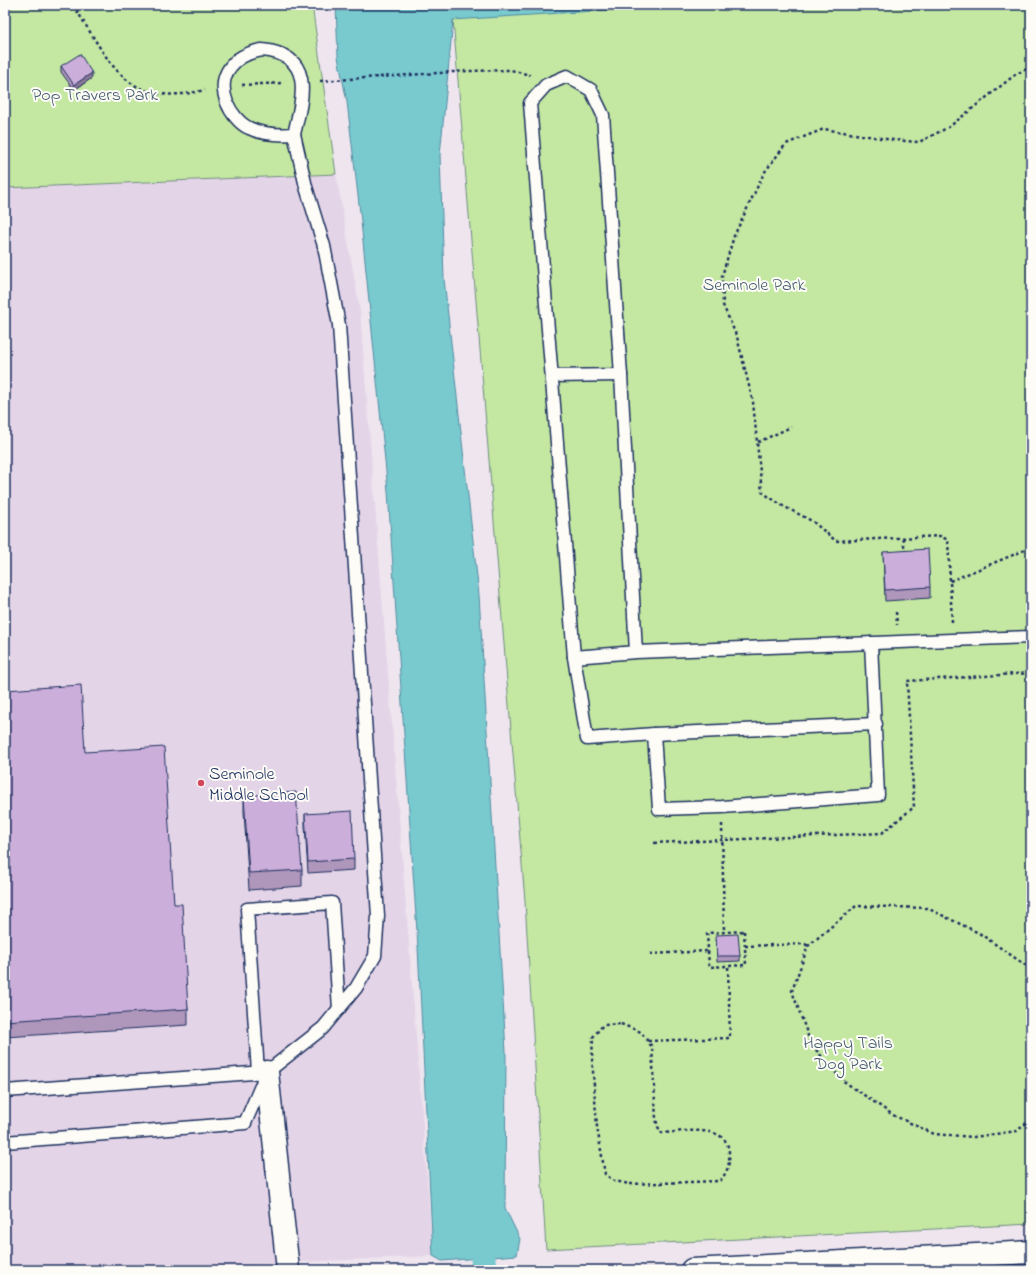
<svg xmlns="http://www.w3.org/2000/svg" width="1036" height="1275" font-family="'Indie Flower',sans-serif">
	<rect width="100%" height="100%" fill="#eee5ee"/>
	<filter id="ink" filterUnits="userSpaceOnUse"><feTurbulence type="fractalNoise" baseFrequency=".025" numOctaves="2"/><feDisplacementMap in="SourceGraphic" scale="8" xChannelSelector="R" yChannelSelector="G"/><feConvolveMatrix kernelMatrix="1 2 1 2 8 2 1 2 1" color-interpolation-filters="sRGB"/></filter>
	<g filter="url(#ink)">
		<polygon fill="#e4d4e8" points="336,174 360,311 433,1256 129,1270 99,1270 5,1264 5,188"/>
		<g fill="#c4e8a2" stroke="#708c80">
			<polygon points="5,5 312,5 336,174 5,188"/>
			<polygon points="688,5 1031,5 1031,1224 546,1249 525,901 453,19"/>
		</g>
		<polygon fill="#79cacf" stroke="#538ca2" points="336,5 688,5 453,20 440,155 444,279 479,595 506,1052 505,1208 520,1239 517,1255 442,1261 433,1256 418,947 388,491 361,221 347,102 338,57"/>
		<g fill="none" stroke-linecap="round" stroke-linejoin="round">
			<polyline stroke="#79cacf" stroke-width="25" points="480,1223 484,1270"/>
			<g stroke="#1b2f5e" stroke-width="15">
				<g id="lane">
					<path d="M262,50C315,55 303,97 294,134C279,135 263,135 249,128C240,124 231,113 227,103C216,74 234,55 262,50Z"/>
					<polyline points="553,376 621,375"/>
					<polyline points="636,652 621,375 603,115 591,90 567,76 546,85 530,103 574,657 636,652 1031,637"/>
					<polyline points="574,657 587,739 654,734 659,809 722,807 878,795 871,643"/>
					<polyline points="654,734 876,724"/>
					<polyline points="258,1072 247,909 332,903 339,1009"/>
					<polyline points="5,1091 266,1072"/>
					<polyline points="5,1142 245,1123 267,1072 323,1028 356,988 375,956 378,916 339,325 324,246 306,187 294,134"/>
				</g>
			</g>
			<g stroke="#1b2f5e" stroke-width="25">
				<g id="street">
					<polyline points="267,1072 288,1270"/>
					<polyline points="692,1270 1031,1252"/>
				</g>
			</g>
			<g stroke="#1b2f5e" stroke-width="2.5" stroke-dasharray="3 3" stroke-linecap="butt">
				<path d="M73,5C112,64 124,109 205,90"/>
				<polyline points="320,81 468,71 511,70 530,75"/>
				<polyline points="242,85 283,83"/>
				<polyline points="758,442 791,427"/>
				<polyline points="903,538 905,553"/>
				<polyline points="950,581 1025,550 1031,552"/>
				<polyline points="896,612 897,625"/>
				<polyline points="952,622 948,540 940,536 836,541 812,521 783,506 762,492 753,402 737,337 723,305 722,276 734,236 764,173 786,144 824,129 893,140 919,142 949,127 1016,74 1031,67"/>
				<polyline points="722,824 724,932"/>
				<polyline points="654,843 882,833 914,807 907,681 1031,673"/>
				<polygon points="744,931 746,965 709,967 707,933"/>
				<polyline points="745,946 805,944 808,946"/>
				<polyline points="650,954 708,951"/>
				<polyline points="1031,969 979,933 927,908 856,906 808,946 792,991 811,1044 842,1080 893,1115 934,1134 974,1137 1017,1131 1031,1119"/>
				<path d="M621,1024L641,1032L652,1047L656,1119L658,1127L662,1133C683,1132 728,1122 729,1153C730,1166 727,1172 720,1181L630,1184L614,1181L605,1174L597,1127L592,1058L593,1037L603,1025Z"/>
				<polyline points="648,1041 730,1038 728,966"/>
			</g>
			<use href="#lane" stroke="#fdfcf7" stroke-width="12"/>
			<use href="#street" stroke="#fdfcf7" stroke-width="22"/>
		</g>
		<g fill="#af96bb" stroke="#1b2f5e">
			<polygon points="61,66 92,78 74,90 61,72"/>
			<polygon points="883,552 930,587 930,598 885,601"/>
			<polygon points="5,690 85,752 174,904 188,1009 188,1025 5,1037"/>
			<polygon points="244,796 302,870 302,886 249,890 244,812"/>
			<polygon points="305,814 354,859 354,870 308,873 305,825"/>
			<polygon points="716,940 740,956 740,961 717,962"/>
		</g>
		<polygon fill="#8f7a99" stroke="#1b2f5e" points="92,73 92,78 74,90 74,85"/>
		<g fill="#ccaeda" stroke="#1b2f5e">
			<polygon points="80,54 92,73 74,85 61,66"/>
			<polygon points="928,549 930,587 885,590 883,552"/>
			<polygon points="81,685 85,752 164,747 174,904 182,904 188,1009 5,1021 5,690"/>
			<polygon points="296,792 302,870 249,873 244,796"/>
			<polygon points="352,811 354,859 308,862 305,814"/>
			<polygon points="738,934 740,956 717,956 716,935"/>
		</g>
	</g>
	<circle fill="#d1495b" stroke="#fdfcf7" stroke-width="1.5" cx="201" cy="783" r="4"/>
	<g text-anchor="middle" stroke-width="4" stroke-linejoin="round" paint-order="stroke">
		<g font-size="18" fill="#455d6f" stroke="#fdfcf7">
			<text x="95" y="100">Pop Travers Park</text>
			<text x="754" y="290">Seminole Park</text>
			<text x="848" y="1048">Happy Tails<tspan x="848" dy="21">Dog Park</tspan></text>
		</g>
		<g font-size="18" fill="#1b2f5e" stroke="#fdfcf7" text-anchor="start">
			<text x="209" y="779">Seminole<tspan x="209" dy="21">Middle School</tspan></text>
		</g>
	</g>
	<rect width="1036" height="1275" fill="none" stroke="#fdfcf7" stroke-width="20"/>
	<rect x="10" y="10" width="1016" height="1255" fill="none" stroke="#1b2f5e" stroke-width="1.5" filter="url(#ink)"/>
</svg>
